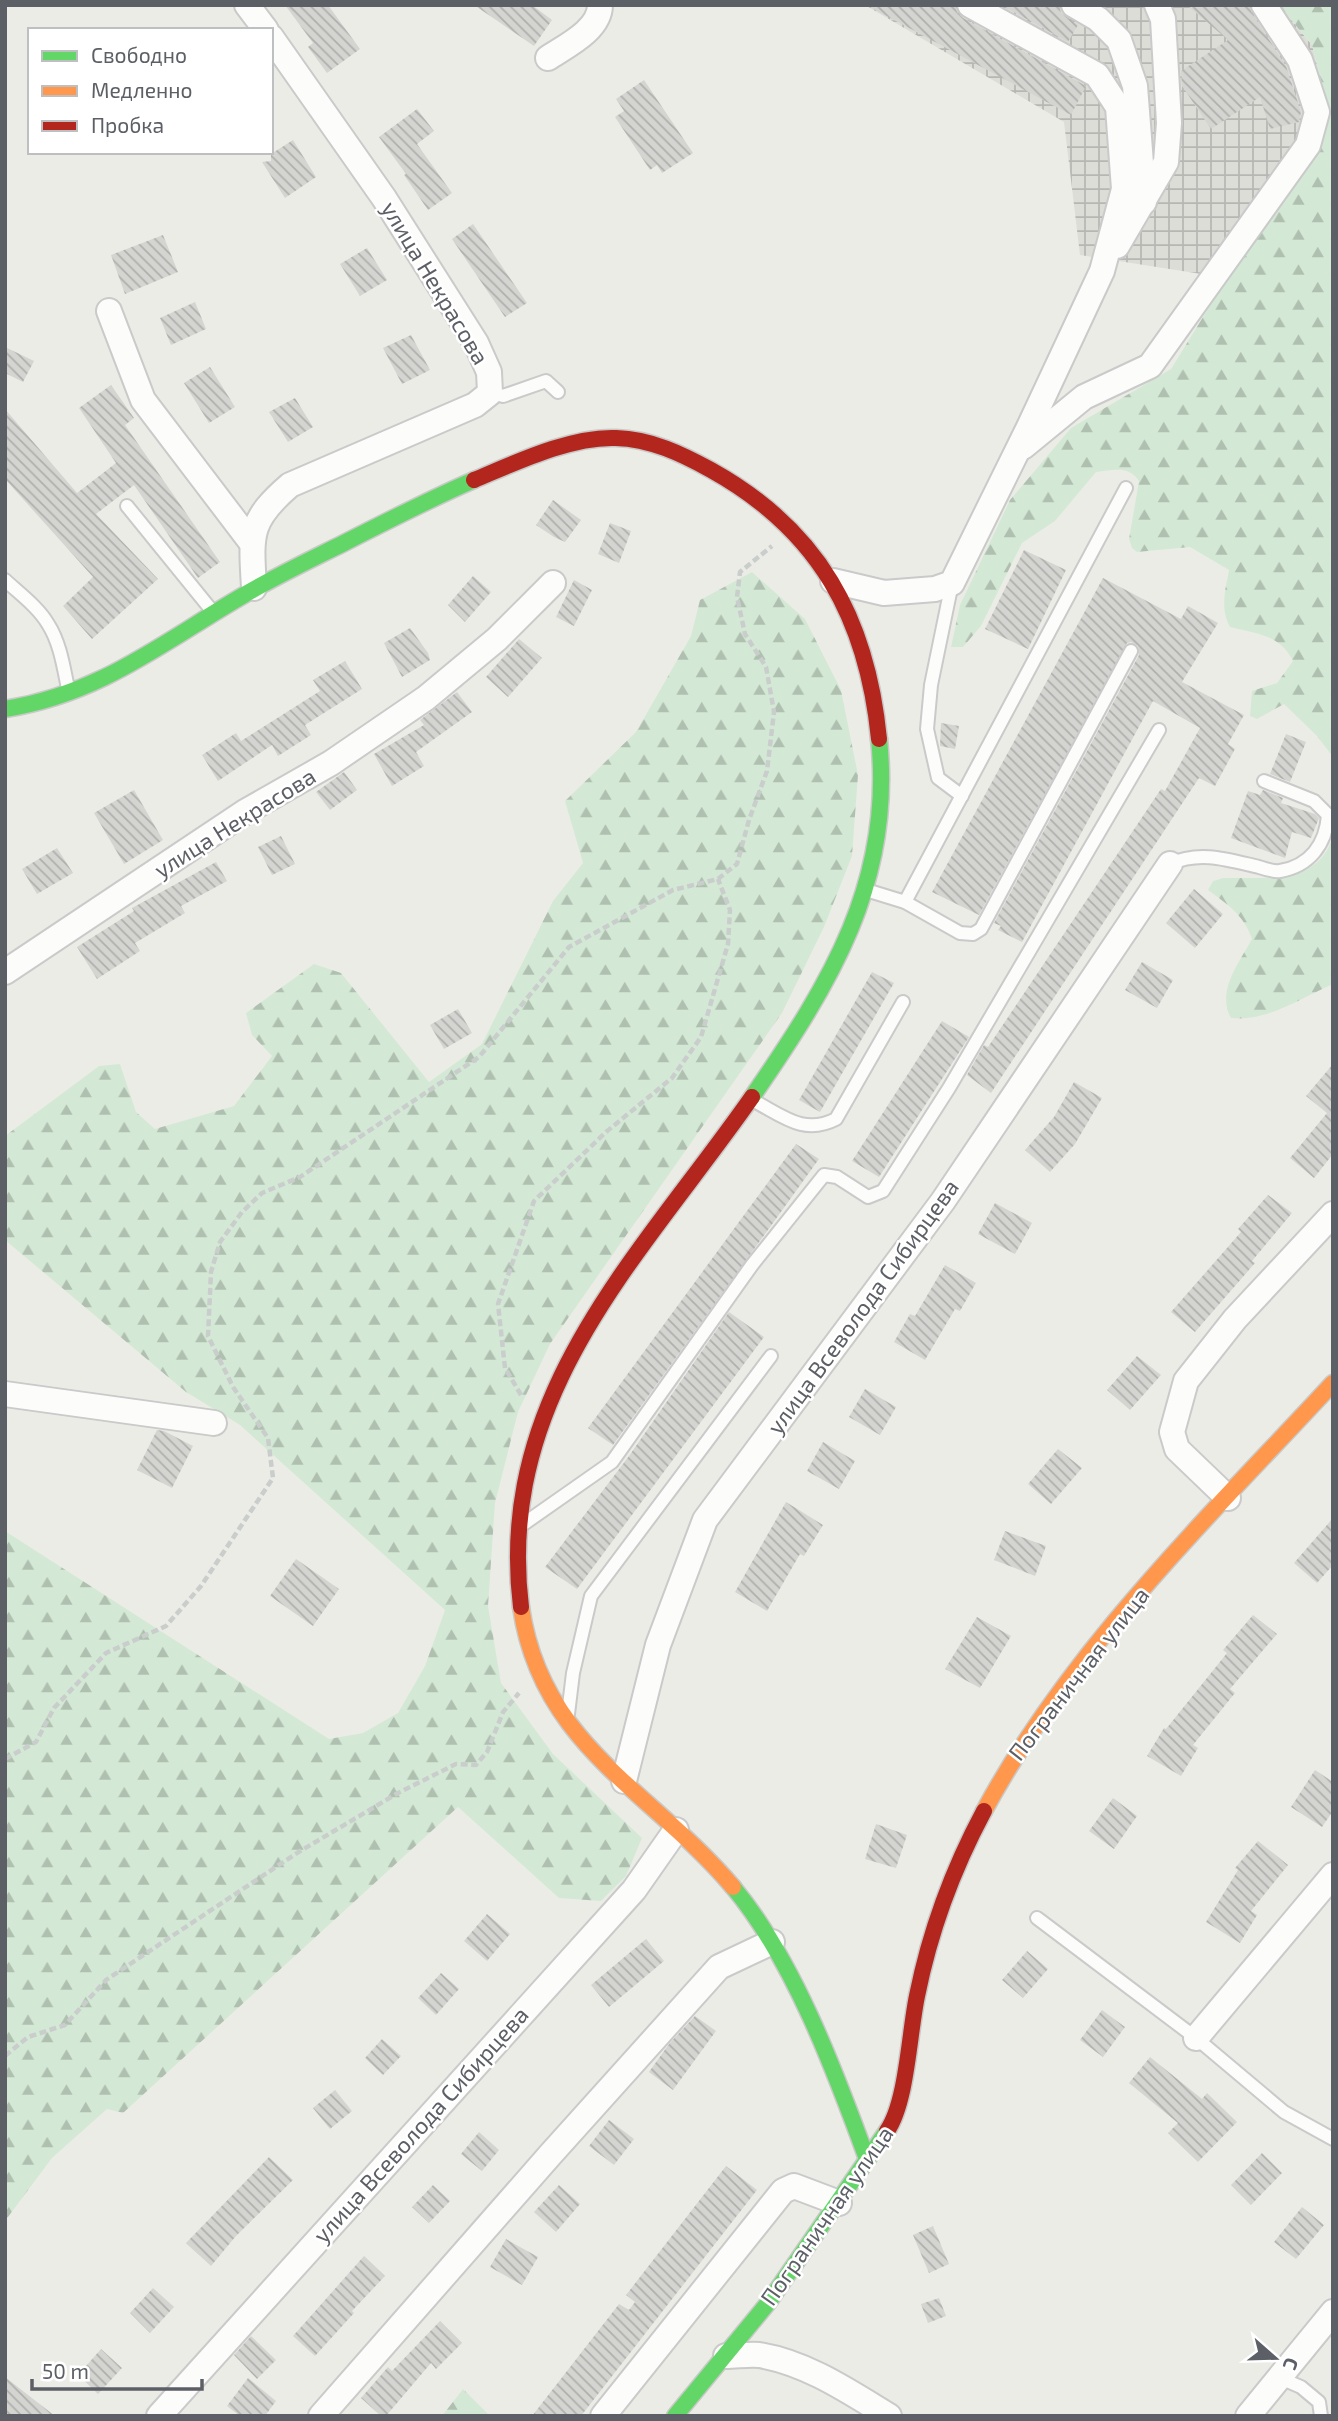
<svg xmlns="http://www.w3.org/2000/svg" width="1338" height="2421" font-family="'Exo 2',sans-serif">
	<defs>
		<pattern id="industrial-grid" width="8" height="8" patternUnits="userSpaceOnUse" patternTransform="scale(1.75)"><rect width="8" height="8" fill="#ddddd8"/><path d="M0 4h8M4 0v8" fill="none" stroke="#b6b6b3"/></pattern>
		<pattern id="forest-firs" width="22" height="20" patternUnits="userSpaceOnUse" patternTransform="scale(1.75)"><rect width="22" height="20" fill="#d4e9d5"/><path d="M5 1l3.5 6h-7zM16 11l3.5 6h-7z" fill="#afc0b0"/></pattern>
		<pattern id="building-back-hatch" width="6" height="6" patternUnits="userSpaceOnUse" patternTransform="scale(1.75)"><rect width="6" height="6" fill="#d4d4d1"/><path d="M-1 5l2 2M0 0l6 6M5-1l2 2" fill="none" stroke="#afafad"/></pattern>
	</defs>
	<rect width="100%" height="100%" fill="#ecece7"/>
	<polygon fill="url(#industrial-grid)" points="865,5 1279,5 1312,45 1327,104 1325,137 1227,278 1080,255 1064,122"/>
	<g fill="url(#forest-firs)">
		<path d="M1279,5H1333V757L1317,736L1284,704L1257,719L1250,716L1252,691L1277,683L1293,661C1279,634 1257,634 1230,627C1220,608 1225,591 1229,570L1190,547L1137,552L1132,548L1129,539L1139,481C1128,465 1114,470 1096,472L1055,521L1022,543L981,626L963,647H951L960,605L1010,500L1071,428L1171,369L1227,278L1325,137L1327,104L1312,45Z"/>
		<polygon points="752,572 805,619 841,690 858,775 852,856 824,927 782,1013 550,1344 518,1412 495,1503 488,1606 501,1683 553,1754 642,1838 626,1876 601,1901 559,1898 458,1807 123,2113 107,2109 52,2158 5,2221 5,1531 329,1739 363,1733 398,1713 425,1666 445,1610 240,1425 186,1392 5,1240 5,1136 99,1066 120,1064 136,1112 155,1129 234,1106 272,1056 252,1035 246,1013 314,964 341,973 429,1082 482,1044 553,901 583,863 565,801 636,732 691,636 700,600"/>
		<path d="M1333,835V984C1301,998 1267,1022 1231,1018C1216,991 1239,963 1252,939C1244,915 1227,904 1208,890L1213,881L1223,878C1264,877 1320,886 1333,835Z"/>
		<polygon points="463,2389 490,2416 442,2416"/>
	</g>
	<g fill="url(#building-back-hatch)">
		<polygon points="285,5 328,5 360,49 327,73 308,47 313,43"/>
		<polygon points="474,5 532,5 552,20 534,46"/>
		<polygon points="866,5 955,5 957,12 963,18 1086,86 1071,115"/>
		<polygon points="1001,5 1059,5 1061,13 1078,25 1068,42"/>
		<polygon points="1187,5 1249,5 1252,13 1286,66 1301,112 1299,122 1270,129 1260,97 1211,129 1182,86 1181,71 1228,40"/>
		<polygon points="644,80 693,153 662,173 657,165 650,170 615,117 624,111 616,99"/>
		<polygon points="417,109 434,131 417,144 452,193 428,210 404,175 406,174 379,137"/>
		<polygon points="293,140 316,177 285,198 262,162 271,161 271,154"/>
		<polygon points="473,224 527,303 505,317 452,239"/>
		<polygon points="163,235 178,272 125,294 111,255"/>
		<polygon points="367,248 387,280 360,296 340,264"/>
		<polygon points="195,302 206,329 171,345 160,318"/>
		<polygon points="411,335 430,370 402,384 383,348"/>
		<polygon points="5,347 34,361 23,382 5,373"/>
		<polygon points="210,367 235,407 209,423 184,383"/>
		<polygon points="111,385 134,418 125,425 220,562 198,578 134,485 96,514 158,579 92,639 63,606 93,577 5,479 5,409 77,493 116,463 79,408"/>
		<polygon points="295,398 313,427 288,442 269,412"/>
		<polygon points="553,500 581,520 565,542 554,537 536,525"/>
		<polygon points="610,523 631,531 619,563 598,554"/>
		<polygon points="1024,550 1066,570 1028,649 985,629"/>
		<polygon points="473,576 491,592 465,622 448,605"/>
		<polygon points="1103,578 1181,619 1188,606 1218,623 1182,682 1244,715 1228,744 1235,749 1215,786 1199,778 991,1093 967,1075 984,1045 988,1047 1161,789 1165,791 1200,728 1153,701 1022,942 998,930 1001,926 994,923 1139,655 1138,646 1131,642 1127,643 979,915 932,892"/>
		<polygon points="574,580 592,590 574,626 556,617"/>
		<polygon points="410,628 428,653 430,660 402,677 384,643"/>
		<polygon points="519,639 542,658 508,697 486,677"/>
		<polygon points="345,661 362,689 305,725 311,735 278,756 272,745 218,781 202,755 236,733 241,741 320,691 313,680"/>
		<polygon points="457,692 472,712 416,752 424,766 392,786 374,754 424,725 420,720"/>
		<polygon points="941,723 959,726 955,749 940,746"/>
		<polygon points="1286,734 1306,742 1290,782 1270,774"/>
		<polygon points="344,772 357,790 330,810 316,792"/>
		<polygon points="134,790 163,840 124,864 94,813"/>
		<polygon points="1263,790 1283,798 1281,803 1315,814 1319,818 1311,838 1292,832 1285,858 1231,838 1248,791 1260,795"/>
		<polygon points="281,836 295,864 272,875 258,847"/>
		<polygon points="57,848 73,873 37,894 22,869"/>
		<polygon points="216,862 227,881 181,906 185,913 135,943 140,951 97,979 77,947 134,911 132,908"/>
		<polygon points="1194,889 1223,914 1195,948 1166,923"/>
		<polygon points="1142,962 1173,980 1157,1008 1125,990"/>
		<polygon points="872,972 894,983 820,1112 799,1100"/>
		<polygon points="458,1009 472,1033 444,1049 430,1025"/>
		<polygon points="942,1021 969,1037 879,1177 852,1161"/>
		<polygon points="1333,1064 1333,1154 1314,1178 1290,1158 1327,1113 1306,1096"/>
		<polygon points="1074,1082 1102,1098 1075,1144 1050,1172 1025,1150 1054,1117"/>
		<polygon points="796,1144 819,1159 613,1445 588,1428"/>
		<polygon points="1268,1195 1292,1213 1252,1261 1255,1263 1195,1332 1171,1312 1241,1232 1238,1229"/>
		<polygon points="995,1203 1032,1223 1015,1254 978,1234"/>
		<polygon points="945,1265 976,1283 960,1311 955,1309 925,1360 894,1342 910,1314 915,1316"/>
		<polygon points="729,1312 764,1337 577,1589 545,1567 629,1456"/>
		<polygon points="1137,1356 1161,1375 1130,1410 1107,1390"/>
		<polygon points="865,1389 896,1407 880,1435 849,1417"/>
		<polygon points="157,1430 164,1431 193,1446 172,1488 137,1470"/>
		<polygon points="823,1442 855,1461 839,1489 807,1471"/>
		<polygon points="1058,1449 1082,1468 1051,1504 1028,1484"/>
		<polygon points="786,1502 823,1525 804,1556 800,1554 767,1611 735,1592"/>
		<polygon points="1333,1518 1333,1565 1317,1583 1294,1563"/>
		<polygon points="1005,1531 1046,1546 1035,1576 994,1560"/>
		<polygon points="296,1559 339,1589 313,1626 270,1596"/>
		<polygon points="1253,1615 1277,1634 1230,1689 1235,1693 1193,1745 1198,1748 1181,1776 1147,1756 1164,1728 1166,1729 1227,1653 1223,1650"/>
		<polygon points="977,1617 1011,1636 980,1688 945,1669"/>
		<polygon points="1315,1770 1333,1782 1333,1811 1322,1827 1291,1807"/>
		<polygon points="1113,1798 1137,1816 1114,1849 1089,1831"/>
		<polygon points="876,1824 907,1835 896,1868 865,1859"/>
		<polygon points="1258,1841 1288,1865 1251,1911 1257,1915 1240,1943 1206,1922 1238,1870 1235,1868"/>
		<polygon points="487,1914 510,1934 487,1961 464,1941"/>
		<polygon points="646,1939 664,1961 609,2007 591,1985"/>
		<polygon points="1027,1951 1048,1969 1023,1998 1002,1980"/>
		<polygon points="441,1973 459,1989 436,2015 418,1998"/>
		<polygon points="1102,2010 1125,2027 1103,2057 1080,2040"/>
		<polygon points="695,2016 716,2031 673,2090 649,2072 669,2044"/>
		<polygon points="382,2039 401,2056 383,2075 365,2058"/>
		<polygon points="1150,2057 1202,2099 1207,2093 1237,2122 1198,2162 1168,2133 1178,2123 1129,2083"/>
		<polygon points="335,2090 352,2111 330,2129 313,2108"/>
		<polygon points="609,2120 634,2139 614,2165 589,2146"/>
		<polygon points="479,2132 499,2150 482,2171 461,2154"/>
		<polygon points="1262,2153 1282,2173 1251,2205 1231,2185"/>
		<polygon points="269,2157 293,2180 236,2236 211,2266 186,2243"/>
		<polygon points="726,2166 757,2190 581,2416 532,2416 619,2304 629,2310 635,2302 626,2295"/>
		<polygon points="433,2185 450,2201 429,2223 412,2207"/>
		<polygon points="559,2185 580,2204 556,2232 534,2212"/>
		<polygon points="1302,2207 1324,2225 1296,2259 1274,2242"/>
		<polygon points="933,2226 949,2264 929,2273 913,2235"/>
		<polygon points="506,2239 538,2257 522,2285 490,2267"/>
		<polygon points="364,2256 385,2276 352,2311 354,2313 315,2356 293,2336"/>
		<polygon points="153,2288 174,2307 150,2333 130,2313"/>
		<polygon points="939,2298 946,2316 928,2323 921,2304"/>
		<polygon points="440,2321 462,2343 436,2369 431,2363 386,2416 381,2416 361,2398 388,2367 392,2371"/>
		<polygon points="251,2336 276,2360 257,2379 234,2355"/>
		<polygon points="101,2349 122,2368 98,2394 78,2375"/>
		<polygon points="5,2377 55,2416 5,2416"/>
		<polygon points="248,2378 276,2401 265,2416 240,2416 227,2406"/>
	</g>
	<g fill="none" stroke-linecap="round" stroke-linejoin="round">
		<g stroke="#c9cac9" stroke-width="16">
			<g id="lane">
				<polyline points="490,393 503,396 546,381 558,392"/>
				<polyline points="127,506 213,612"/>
				<path d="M5,580C20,594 38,607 48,624C61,644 64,671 69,693"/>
				<polyline points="952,583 931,685 927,729 938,778 962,796"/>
				<path d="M1170,864C1200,850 1229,860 1259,867C1265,869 1274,872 1280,871C1310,866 1326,844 1328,815L1314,801L1264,781"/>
				<polyline points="866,890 905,902 960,933 973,934 981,929 1131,651"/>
				<polyline points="905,902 1126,488"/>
				<path d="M752,1100C782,1115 803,1136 836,1119L903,1002"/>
				<polyline points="525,1523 612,1462 752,1265 824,1175 837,1177 868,1197 883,1191 949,1088 1159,730"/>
				<polyline points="568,1714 573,1673 591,1596 771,1356"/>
				<polyline points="1037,1918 1196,2038 1284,2112 1333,2139"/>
				<polyline points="1280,2378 1301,2387 1319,2402 1321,2416"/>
			</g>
		</g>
		<g stroke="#c9cac9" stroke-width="28">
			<g id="street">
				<polyline points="247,5 266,30"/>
				<polyline points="1074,5 1098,19 1119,40 1135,86 1144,202"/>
				<path d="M548,58C566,46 600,30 600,5"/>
				<polyline points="1117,246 1166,162 1169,123 1163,19 1157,5"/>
				<polyline points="109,311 143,400 251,542"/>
				<polyline points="1023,447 1084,397 1150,366 1308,145 1317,112 1300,60 1264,5"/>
				<polyline points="833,581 884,593 935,589 952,583 1029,427 1102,271 1124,189 1118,107 1097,75 970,5"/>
				<path d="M254,588C251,535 248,521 290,485L475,405L490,393L489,372L476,343L384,198L271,37"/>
				<polyline points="5,972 245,812 331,763 426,698 497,639 553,583"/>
				<polyline points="5,1394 214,1423"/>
				<polyline points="1228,1498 1177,1449 1172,1432 1186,1381 1235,1319 1333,1214"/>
				<polyline points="624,1781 658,1645 705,1520 943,1201 1170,864"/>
				<polyline points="1196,2038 1333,1875"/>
				<path d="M726,2356C737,2356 749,2354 759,2355C807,2363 848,2391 889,2416"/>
				<polyline points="159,2416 634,1890 676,1830"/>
				<polyline points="321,2416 550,2155 719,1967 772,1942"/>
				<polyline points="603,2416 783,2191 794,2186 839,2203"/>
				<polyline points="1248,2416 1333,2312"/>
			</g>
		</g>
		<g stroke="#c9c9c8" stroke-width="19">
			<g id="fast">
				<path d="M5,709C101,694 163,642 244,595C276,576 310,560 344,543C387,521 430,499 474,480"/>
				<path d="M752,1097C830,984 894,881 879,739"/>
				<path d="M733,1887C793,1959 835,2071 867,2159"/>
				<polyline points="675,2416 768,2303 887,2131"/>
			</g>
		</g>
		<g stroke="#c9c9c8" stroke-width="19">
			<g id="slow">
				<path d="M521,1607C541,1746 651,1790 733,1887"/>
				<path d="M984,1811C1072,1648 1209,1517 1333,1383"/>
			</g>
		</g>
		<g stroke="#c9c9c8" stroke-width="19">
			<g id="jam">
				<path d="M474,480C515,463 571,436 616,438C651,439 682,454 711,470C819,530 867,618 879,739"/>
				<path d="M521,1607C495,1394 640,1257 752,1097"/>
				<path d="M887,2131C907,2102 909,2034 917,1996C930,1931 953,1869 984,1811"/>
			</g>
		</g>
		<g stroke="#c9cdcc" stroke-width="4.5" stroke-dasharray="7 3.5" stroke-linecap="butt">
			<polyline points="521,1395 505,1368 498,1304 534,1201 606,1132 672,1078 701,1037 728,944 730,910 718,879"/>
			<polyline points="5,1759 36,1742 54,1708 106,1653 166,1626 201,1586 273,1478 268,1438 233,1387 208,1336 211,1272 220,1242 242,1212 262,1193 300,1177 479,1057 569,947 673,890 718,879 737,864 749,820 767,771 774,712 766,667 745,634 737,597 740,572 772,546"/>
			<polyline points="5,2056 28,2037 65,2025 106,1980 297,1853 398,1793 456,1764 476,1765 487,1752 503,1712 519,1693"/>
		</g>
		<use href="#lane" stroke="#fcfcfb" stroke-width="12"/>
		<use href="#street" stroke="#fcfcfb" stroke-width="24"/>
		<use href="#fast" stroke="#63d668" stroke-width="16"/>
		<use href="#slow" stroke="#ff974d" stroke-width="16"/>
		<use href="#jam" stroke="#b3261e" stroke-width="16"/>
	</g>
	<g text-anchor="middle" stroke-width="5" stroke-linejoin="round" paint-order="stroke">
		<g font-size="23" fill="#5c5f65" stroke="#fff">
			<text transform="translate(435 283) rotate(59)" y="8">улица Некрасова</text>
			<text transform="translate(235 823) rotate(-32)" y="8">улица Некрасова</text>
			<text transform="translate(863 1307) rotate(-54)" y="8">улица Всеволода Сибирцева</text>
			<text transform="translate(1079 1674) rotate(-52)" y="8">Пограничная улица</text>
			<text transform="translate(421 2125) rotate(-48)" y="8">улица Всеволода Сибирцева</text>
			<text transform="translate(827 2216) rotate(-55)" y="8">Пограничная улица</text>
		</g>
	</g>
	<rect width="1338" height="2421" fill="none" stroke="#5c5f65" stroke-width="14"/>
	<rect x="28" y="28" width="245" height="126" fill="#ffffff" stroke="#bebfc1" stroke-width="2"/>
	<rect x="42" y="51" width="35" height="10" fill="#63d668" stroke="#bebfc1" stroke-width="2"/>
	<text x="91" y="63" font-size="21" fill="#5c5f65">Свободно</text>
	<rect x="42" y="86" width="35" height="10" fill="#ff974d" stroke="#bebfc1" stroke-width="2"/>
	<text x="91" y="98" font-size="21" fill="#5c5f65">Медленно</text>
	<rect x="42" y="121" width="35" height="10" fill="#b3261e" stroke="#bebfc1" stroke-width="2"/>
	<text x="91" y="133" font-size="21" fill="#5c5f65">Пробка</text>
	<g transform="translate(1275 2358) rotate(110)" stroke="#ffffff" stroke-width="5" paint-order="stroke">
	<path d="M0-5L12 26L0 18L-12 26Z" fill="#5c5f65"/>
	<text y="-10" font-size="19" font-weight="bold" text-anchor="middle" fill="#5c5f65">С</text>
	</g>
	<path d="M32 2379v10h170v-10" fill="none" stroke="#5c5f65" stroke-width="3.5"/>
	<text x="42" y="2379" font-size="21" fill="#5c5f65" stroke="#ffffff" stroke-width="5" paint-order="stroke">50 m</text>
</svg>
